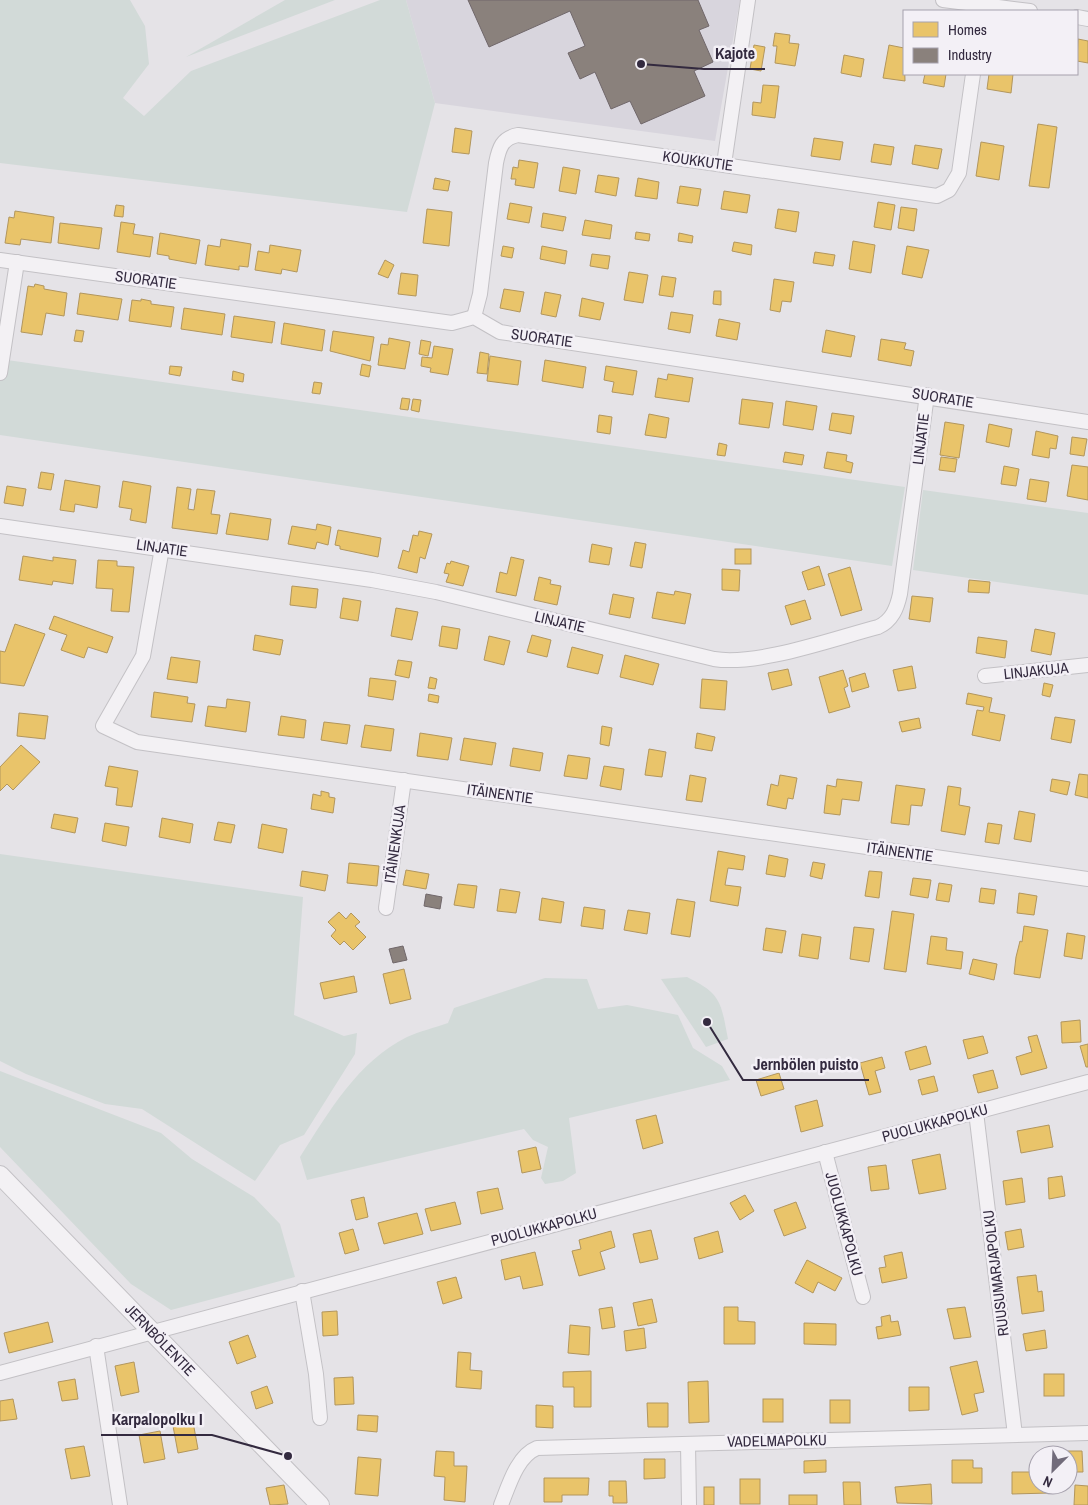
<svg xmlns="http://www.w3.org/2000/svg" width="1088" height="1505" font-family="'Archivo Narrow',sans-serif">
	<rect width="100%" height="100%" fill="#e5e3e7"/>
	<polygon fill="#d8d5dd" points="406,0 740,0 715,141 435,103"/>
	<g fill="#d2dad8">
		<polygon points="0,0 130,0 145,26 149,64 123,98 144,116 191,71 380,0 406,0 435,103 407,212 0,163"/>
		<polygon points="285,0 335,0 186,57"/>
		<polygon points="0,359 905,487 892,566 0,435"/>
		<polygon points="923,490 1088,513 1088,595 913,570"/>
		<polygon points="0,854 303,897 294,1015 344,1036 357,1033 355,1054 304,1135 280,1145 255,1181 142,1109 105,1104 26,1074 0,1061"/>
		<path d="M687,977C722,994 721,1003 728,1039L706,1047L661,979Z"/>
		<path d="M545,978L587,979L598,1009L627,1005L678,1015L693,1048L722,1066L730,1080L569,1118L576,1173L563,1181L545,1184L541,1178L548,1147L533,1140L524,1129L307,1180L300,1157C329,1112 357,1062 407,1037C420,1031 434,1028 448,1023L454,1008Z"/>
		<polygon points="0,1071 161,1133 192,1159 254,1197 280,1224 295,1277 171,1310 131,1284 0,1147"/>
	</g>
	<g fill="#e9c46a" stroke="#b2965d">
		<polygon points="775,33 790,35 789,43 799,44 795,66 775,63 777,46 773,46"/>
		<polygon points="1078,39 1088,41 1088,63 1077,61"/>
		<polygon points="754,45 765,47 761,71 750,69"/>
		<polygon points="889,45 904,48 905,81 883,78"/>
		<polygon points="844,55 864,59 861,77 841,73"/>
		<polygon points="925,74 946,74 944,87 923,83"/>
		<polygon points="989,74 1013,74 1011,93 987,89"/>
		<polygon points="763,85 779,86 775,118 752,115 753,102 761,103"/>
		<polygon points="1038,124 1057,127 1049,188 1029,186"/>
		<polygon points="455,128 472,131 469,154 452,152"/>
		<polygon points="814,138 843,142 840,160 811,156"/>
		<polygon points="981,142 1004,146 999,180 976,176"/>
		<polygon points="874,144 894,147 891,165 871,162"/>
		<polygon points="915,145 942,149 938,169 912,164"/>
		<polygon points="519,160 538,163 534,188 515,185 516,179 511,179 513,167 518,168"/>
		<polygon points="563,167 580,170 576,194 559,191"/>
		<polygon points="598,175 619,178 616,196 595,192"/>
		<polygon points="435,178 450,181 448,191 433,189"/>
		<polygon points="638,178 659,182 657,199 635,196"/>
		<polygon points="680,186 701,189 698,206 677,203"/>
		<polygon points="724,191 750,195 747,213 721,209"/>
		<polygon points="878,202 895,205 891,230 874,227"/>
		<polygon points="510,203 532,207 529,223 507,219"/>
		<polygon points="116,205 124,206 123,217 114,216"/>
		<polygon points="901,207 917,209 914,231 898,228"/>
		<polygon points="427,209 452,212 449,246 423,243"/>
		<polygon points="778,209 799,212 796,232 775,228"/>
		<polygon points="15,211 54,217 51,243 21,239 20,245 5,243 9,217 14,218"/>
		<polygon points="543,213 566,217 563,231 541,227"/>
		<polygon points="585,220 612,225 610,239 582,235"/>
		<polygon points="121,222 135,224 133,234 153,237 150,257 117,252"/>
		<polygon points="60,223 102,228 99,249 58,243"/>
		<polygon points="636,232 650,234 649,241 635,239"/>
		<polygon points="160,233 200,240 196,264 169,259 169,256 157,254"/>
		<polygon points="679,233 693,236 692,243 678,241"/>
		<polygon points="221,239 251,244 248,267 239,266 239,270 205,265 208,245 220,247"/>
		<polygon points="853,241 875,245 871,273 849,269"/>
		<polygon points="734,242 752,245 751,255 732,251"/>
		<polygon points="270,245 301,250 297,272 282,269 281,274 255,270 258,251 269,253"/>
		<polygon points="503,246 514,248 512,258 501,256"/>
		<polygon points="542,246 567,251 565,264 540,259"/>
		<polygon points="907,246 929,250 922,278 902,274"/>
		<polygon points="815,252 835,255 833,266 813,263"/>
		<polygon points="592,254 610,256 608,269 590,266"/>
		<polygon points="385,260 394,265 388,278 378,274"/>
		<polygon points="629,272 648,275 643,303 624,300"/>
		<polygon points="401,273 418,275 416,296 398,294"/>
		<polygon points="662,276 676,278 673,297 659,295"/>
		<polygon points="774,279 794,282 791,302 782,301 780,312 770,310"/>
		<polygon points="35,284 44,286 44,289 67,293 64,316 46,313 42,335 21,332 28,286 34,287"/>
		<polygon points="504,289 524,292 520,312 500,308"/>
		<polygon points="714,291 721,291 721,305 713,304"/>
		<polygon points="545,292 561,295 556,317 541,314"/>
		<polygon points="80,293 122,299 118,320 77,314"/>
		<polygon points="582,298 604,303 600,320 579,316"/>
		<polygon points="141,299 151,301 151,304 174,307 171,327 129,321 132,300 141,301"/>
		<polygon points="184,308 225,314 222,335 181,329"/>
		<polygon points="671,312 693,315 690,333 668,329"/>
		<polygon points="234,316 275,322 272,343 231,337"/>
		<polygon points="719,319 740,323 737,340 716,336"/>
		<polygon points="284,323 325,330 322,351 281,344"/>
		<polygon points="76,330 84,331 82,342 74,341"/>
		<polygon points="826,330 855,336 851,357 822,352"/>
		<polygon points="333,331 374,337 370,361 330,351"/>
		<polygon points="389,338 410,342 405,369 378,365 381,344 388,345"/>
		<polygon points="881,339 906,343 904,349 914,351 911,366 878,360"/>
		<polygon points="421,340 431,342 428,356 419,354"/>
		<polygon points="434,346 453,349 448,375 430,372 431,368 421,366 422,357 432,358"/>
		<polygon points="480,352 489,354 487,374 477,373"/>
		<polygon points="490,356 521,361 518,385 487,381"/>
		<polygon points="545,360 586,367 583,388 542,381"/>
		<polygon points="362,364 371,366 369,377 360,375"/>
		<polygon points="170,366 182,367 180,376 169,374"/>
		<polygon points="606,366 637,371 633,395 612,392 614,382 604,380"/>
		<polygon points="233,371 244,374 243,382 232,380"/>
		<polygon points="668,374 693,378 689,402 655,397 658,378 667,380"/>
		<polygon points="314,382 322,383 320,394 312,393"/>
		<polygon points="402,398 410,399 408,410 400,409"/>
		<polygon points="413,399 421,400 419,412 411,410"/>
		<polygon points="742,399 773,403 769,428 739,424"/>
		<polygon points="786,401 817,406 813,430 783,425"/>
		<polygon points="832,413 854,416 851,434 829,430"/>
		<polygon points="649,414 669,418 666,438 645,435"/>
		<polygon points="599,415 612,417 610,434 597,432"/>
		<polygon points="945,422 964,425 959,458 940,455"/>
		<polygon points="989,424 1012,429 1009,447 986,442"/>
		<polygon points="1036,431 1058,436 1056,449 1050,448 1049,458 1032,455"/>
		<polygon points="1072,437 1087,439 1084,456 1070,454"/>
		<polygon points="719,443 727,445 725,456 717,455"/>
		<polygon points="785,452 804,455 802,465 783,462"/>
		<polygon points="827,452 847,455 846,461 853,463 851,473 824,468"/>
		<polygon points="941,457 957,459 955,472 939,470"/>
		<polygon points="1072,465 1088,467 1088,500 1067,496"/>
		<polygon points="1004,466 1019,469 1016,486 1001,484"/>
		<polygon points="41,472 54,474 51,490 38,488"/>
		<polygon points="1030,479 1049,482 1046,502 1027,499"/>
		<polygon points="65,480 100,486 97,508 75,504 74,512 60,510"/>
		<polygon points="123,481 151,486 146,523 130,520 132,509 119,507"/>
		<polygon points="7,486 26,489 23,506 4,503"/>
		<polygon points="177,487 191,489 188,509 194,510 197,489 215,491 211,514 220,515 217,534 172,528"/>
		<polygon points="230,513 271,519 268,540 226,534"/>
		<polygon points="317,524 331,527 328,545 317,542 315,549 288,544 292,526 316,530"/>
		<polygon points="338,530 381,538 378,557 340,549 340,546 335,545"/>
		<polygon points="419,531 432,534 425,559 420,557 417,573 398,568 403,550 409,552 413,535 418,536"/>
		<polygon points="635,542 646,544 642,568 630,566"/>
		<polygon points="592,544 612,548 609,565 589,562"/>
		<rect x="735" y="549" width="16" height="15"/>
		<polygon points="23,556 53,561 53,557 76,560 73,584 53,581 52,585 19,580"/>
		<polygon points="511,557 524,560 516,596 496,592 500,572 507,574"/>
		<polygon points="98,560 117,561 117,566 134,567 129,612 111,611 113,589 96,588"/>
		<polygon points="451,561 469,566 463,586 446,582 449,574 444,573 447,563 450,564"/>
		<polygon points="819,566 825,585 808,590 802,572"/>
		<polygon points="850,567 862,610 841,616 828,574"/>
		<polygon points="722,569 740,570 739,591 722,590"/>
		<polygon points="539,577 551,580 550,584 561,586 557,605 534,600"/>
		<polygon points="969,580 990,582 989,593 968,592"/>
		<polygon points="292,586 318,589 316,608 290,605"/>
		<polygon points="675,591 691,594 685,624 652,618 657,592 674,595"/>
		<polygon points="613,594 634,598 630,618 609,614"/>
		<polygon points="912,596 933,598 930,622 909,619"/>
		<polygon points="343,598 361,601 358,621 340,618"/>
		<polygon points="805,600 811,619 791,625 785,606"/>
		<polygon points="396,608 418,612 412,640 391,636"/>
		<polygon points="54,616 113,637 107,653 88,647 84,658 61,650 67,635 49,629"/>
		<polygon points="15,624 45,634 24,686 0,683 0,651 5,652"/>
		<polygon points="442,626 460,629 457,649 439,646"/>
		<polygon points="1035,629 1055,633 1051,655 1031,651"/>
		<polygon points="255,635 283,640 280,655 253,650"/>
		<polygon points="532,635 551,640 547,657 527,652"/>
		<polygon points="489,636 510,641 504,665 484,660"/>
		<polygon points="978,637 1007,641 1005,658 976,653"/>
		<polygon points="572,647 603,655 598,674 567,667"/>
		<polygon points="625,655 659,664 653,685 620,677"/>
		<polygon points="171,657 200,661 197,683 167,679"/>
		<polygon points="398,660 412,662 409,678 395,675"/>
		<polygon points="912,666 916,688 898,691 893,670"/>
		<polygon points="788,669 792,685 772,690 768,673"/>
		<polygon points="843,670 848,686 844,688 850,707 829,713 819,677"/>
		<polygon points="865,673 869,687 852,692 849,678"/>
		<polygon points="430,677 437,679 435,689 428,688"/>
		<polygon points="370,678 396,681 393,700 368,696"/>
		<polygon points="702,679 727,681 725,710 700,708"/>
		<polygon points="1044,683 1053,685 1050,697 1042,695"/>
		<polygon points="154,692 188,697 187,703 195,704 192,722 151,717"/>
		<polygon points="968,693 992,698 989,712 1005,715 1000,741 972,735 977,710 983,711 984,707 966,704"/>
		<polygon points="429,694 439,696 438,703 428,701"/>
		<polygon points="227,699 250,702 246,732 205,726 208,706 226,708"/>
		<polygon points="19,713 48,716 45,739 17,736"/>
		<polygon points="281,716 306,720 304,738 278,735"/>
		<polygon points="1055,717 1075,720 1071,743 1051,739"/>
		<polygon points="919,718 921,728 902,732 899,722"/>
		<polygon points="324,722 350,725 347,744 321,740"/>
		<polygon points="365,725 394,729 391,751 361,747"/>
		<polygon points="602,726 612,728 609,746 600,744"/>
		<polygon points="420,733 452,738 448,760 417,756"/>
		<polygon points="697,733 715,737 712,751 695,748"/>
		<polygon points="464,738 496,743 492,765 460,760"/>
		<polygon points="21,745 40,762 13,790 7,784 0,791 0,767"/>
		<polygon points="513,748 543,753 540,771 510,766"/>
		<polygon points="649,749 666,752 662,777 645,775"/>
		<polygon points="568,755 590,758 587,779 564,776"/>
		<polygon points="109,766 138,771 132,807 116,805 118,788 105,786"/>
		<polygon points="604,766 624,769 621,790 600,786"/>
		<polygon points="1079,774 1088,775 1088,798 1075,795"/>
		<polygon points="690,775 706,778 702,802 686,800"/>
		<polygon points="780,775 797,778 793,799 788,798 786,809 767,805 771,784 778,786"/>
		<polygon points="837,779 862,782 859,801 842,799 840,815 824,813 827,785 836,787"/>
		<polygon points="1052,779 1070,782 1067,795 1050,791"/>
		<polygon points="896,785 925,789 922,806 911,805 909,825 891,823"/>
		<polygon points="948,786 961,788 959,805 970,807 965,835 941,831"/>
		<polygon points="321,791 329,793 329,797 335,798 333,813 311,809 313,794 321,796"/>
		<polygon points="1019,811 1035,814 1031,842 1014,839"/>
		<polygon points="54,814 78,818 75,833 51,828"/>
		<polygon points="162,818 193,824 190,843 159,837"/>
		<polygon points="218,822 235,825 231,843 214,840"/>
		<polygon points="105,823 129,827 126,846 102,841"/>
		<polygon points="988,823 1002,825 999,844 985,842"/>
		<polygon points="262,824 287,829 283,853 258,848"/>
		<polygon points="718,851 745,856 743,870 728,868 725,885 741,887 738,906 710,901"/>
		<polygon points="769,855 788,859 785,877 766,874"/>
		<polygon points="813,862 825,864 822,879 810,876"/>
		<polygon points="349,863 379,866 377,886 347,883"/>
		<polygon points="406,870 429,874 426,889 403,885"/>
		<polygon points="302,871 328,875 325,891 300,886"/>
		<polygon points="869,871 882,872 879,898 865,896"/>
		<polygon points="913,878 931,880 928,898 910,895"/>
		<polygon points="939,883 952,885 949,902 936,900"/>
		<polygon points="458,884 477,886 474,908 454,905"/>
		<polygon points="981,888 996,890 994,904 979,902"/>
		<polygon points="500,889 520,892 516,913 497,911"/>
		<polygon points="1019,893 1037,896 1034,915 1017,913"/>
		<polygon points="542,898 564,902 561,923 539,920"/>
		<polygon points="677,899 695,902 690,937 671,934"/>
		<polygon points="584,907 605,910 603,929 581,926"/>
		<polygon points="628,910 650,913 647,934 624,930"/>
		<polygon points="892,911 914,914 906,972 884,969"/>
		<polygon points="339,912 346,919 351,913 360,922 355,926 366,937 353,950 344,941 340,945 331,936 336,930 328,922"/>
		<polygon points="1024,926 1048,930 1040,978 1014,974 1016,957 1020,941 1022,942"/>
		<polygon points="854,927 874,929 869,962 850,959"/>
		<polygon points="766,928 786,931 782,953 763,950"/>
		<polygon points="1067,933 1085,936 1082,959 1064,956"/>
		<polygon points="802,934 821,937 818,959 799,956"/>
		<polygon points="931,936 947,938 946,950 963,952 961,969 927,964"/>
		<polygon points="973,959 997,964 994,980 969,974"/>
		<polygon points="404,969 411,999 390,1004 383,974"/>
		<polygon points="354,976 357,992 324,999 320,983"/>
		<polygon points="1080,1020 1081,1042 1062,1043 1061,1022"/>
		<polygon points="1037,1035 1047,1068 1021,1075 1016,1057 1032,1052 1028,1037"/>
		<polygon points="983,1036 988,1053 968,1059 963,1040"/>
		<polygon points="1088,1044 1088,1067 1086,1067 1080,1046"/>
		<polygon points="926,1046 931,1064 910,1070 905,1052"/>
		<polygon points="882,1057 885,1068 875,1071 881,1092 869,1095 860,1063"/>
		<polygon points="993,1070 998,1088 978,1093 973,1075"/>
		<polygon points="779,1073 784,1089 761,1096 756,1080"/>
		<polygon points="934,1076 938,1091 922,1095 918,1080"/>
		<polygon points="817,1100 823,1126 801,1132 795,1106"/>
		<polygon points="656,1115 663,1143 643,1149 636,1120"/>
		<polygon points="1049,1125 1053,1147 1021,1153 1017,1131"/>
		<polygon points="536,1147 541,1169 522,1173 518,1151"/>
		<polygon points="940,1154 946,1189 919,1194 912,1160"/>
		<polygon points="886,1165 889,1189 871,1191 868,1167"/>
		<polygon points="1062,1176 1065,1196 1049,1199 1048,1178"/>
		<polygon points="1022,1178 1025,1202 1006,1205 1003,1181"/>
		<polygon points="498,1188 503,1209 481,1214 477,1192"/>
		<polygon points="745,1195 754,1211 740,1220 730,1203"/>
		<polygon points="364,1197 368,1217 356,1220 351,1200"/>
		<polygon points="455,1202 461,1224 431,1231 425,1209"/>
		<polygon points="796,1202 806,1228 784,1236 774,1210"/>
		<polygon points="417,1213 423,1234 384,1244 378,1223"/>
		<polygon points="353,1229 359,1250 345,1254 339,1233"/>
		<polygon points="1021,1229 1024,1247 1008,1250 1005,1232"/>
		<polygon points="651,1230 658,1259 640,1263 633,1234"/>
		<polygon points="611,1231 615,1247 600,1252 605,1269 579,1276 572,1251 581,1249 579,1240"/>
		<polygon points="718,1231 723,1252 699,1259 694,1238"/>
		<polygon points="535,1252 543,1285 523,1289 520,1276 505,1280 501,1260"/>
		<polygon points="902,1252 907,1278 882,1283 879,1268 886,1267 884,1256"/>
		<polygon points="807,1260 842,1278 835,1291 818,1282 813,1293 795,1283"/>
		<polygon points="1036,1275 1038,1292 1042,1291 1044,1311 1022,1314 1017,1277"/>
		<polygon points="456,1277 462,1298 443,1304 437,1282"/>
		<polygon points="652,1299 657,1322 638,1326 633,1303"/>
		<polygon points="612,1307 615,1327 602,1329 599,1309"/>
		<polygon points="724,1307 738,1307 738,1321 755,1322 755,1344 724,1344"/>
		<polygon points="965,1307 971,1337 954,1339 947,1309"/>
		<polygon points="337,1311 338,1335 323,1336 322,1312"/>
		<polygon points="890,1315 891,1322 898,1321 901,1335 878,1339 876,1327 882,1326 881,1317"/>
		<polygon points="48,1322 53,1342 9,1353 4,1333"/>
		<polygon points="804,1323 836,1324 836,1345 804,1344"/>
		<polygon points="570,1325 590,1327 589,1355 568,1353"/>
		<polygon points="644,1328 646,1348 626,1351 624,1331"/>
		<polygon points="1045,1330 1047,1348 1026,1351 1023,1334"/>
		<polygon points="248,1335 256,1357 237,1364 229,1342"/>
		<polygon points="458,1352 471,1353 470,1370 482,1371 481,1389 456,1387"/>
		<polygon points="977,1361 984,1392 974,1394 978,1411 962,1415 950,1367"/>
		<polygon points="134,1362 139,1392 121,1396 115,1366"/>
		<polygon points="591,1371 591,1407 574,1407 574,1387 563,1387 563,1372"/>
		<rect x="1044" y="1374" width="20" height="22"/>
		<polygon points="353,1377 354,1404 335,1405 334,1378"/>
		<polygon points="75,1379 78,1399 62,1401 58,1382"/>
		<polygon points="708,1381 709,1422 689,1423 688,1382"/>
		<polygon points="267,1386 273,1403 256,1409 251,1392"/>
		<polygon points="909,1387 929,1387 929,1410 909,1411"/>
		<polygon points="13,1399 17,1419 0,1421 0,1401"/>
		<rect x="763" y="1399" width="20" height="23"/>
		<rect x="830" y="1400" width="20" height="23"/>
		<polygon points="647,1403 668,1403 668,1427 648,1427"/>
		<polygon points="536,1405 553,1406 553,1428 536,1427"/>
		<polygon points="358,1415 378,1416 377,1432 357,1430"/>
		<polygon points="193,1422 198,1449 178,1453 173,1426"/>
		<polygon points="160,1431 165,1459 144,1463 139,1435"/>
		<polygon points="84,1446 90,1476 71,1479 65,1449"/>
		<polygon points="436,1451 454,1452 454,1466 467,1466 465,1502 444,1500 445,1477 434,1476"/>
		<polygon points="1068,1451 1082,1451 1083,1472 1068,1472"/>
		<polygon points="358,1457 381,1459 378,1496 355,1494"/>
		<polygon points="644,1459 665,1459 665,1478 644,1479"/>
		<polygon points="826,1460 826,1472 804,1473 804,1461"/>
		<polygon points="952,1460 973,1460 973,1468 982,1468 982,1483 952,1483"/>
		<polygon points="1012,1472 1038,1472 1038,1485 1050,1485 1050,1493 1012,1494"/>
		<polygon points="544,1478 589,1478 588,1495 562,1495 562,1502 544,1502"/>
		<rect x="740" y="1479" width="20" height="25"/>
		<polygon points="609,1481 626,1481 627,1503 613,1503 613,1496 609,1496"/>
		<polygon points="843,1482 860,1482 861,1505 844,1505"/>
		<polygon points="931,1484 932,1504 897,1503 895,1487"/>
		<polygon points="284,1485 288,1504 270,1505 266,1488"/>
		<polygon points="1075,1485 1088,1486 1088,1505 1074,1505"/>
		<rect x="704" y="1487" width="10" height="18"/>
		<rect x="789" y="1495" width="28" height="10"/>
	</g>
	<g fill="#8a817c" stroke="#70676a">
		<polygon points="468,0 698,0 709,26 699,30 713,62 694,71 705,96 641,124 630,101 611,109 595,72 580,79 568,53 585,46 570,11 489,47"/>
		<polygon points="426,894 442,897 440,909 424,906"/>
		<polygon points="403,946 407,960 393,963 389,949"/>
	</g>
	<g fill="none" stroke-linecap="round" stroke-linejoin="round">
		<g stroke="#c3c1c5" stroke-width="16">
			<g id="minor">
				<polyline points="943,0 1030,11"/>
				<polyline points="1077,17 1088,19"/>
				<polyline points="724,164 748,0"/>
				<polyline points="0,260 452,323 474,317 500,332 1088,422"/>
				<path d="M474,317L480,294L496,163C499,148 502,138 518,135L937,196L949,190L959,173L973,74"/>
				<polyline points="0,373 17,262"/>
				<path d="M0,526L372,580L436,592L714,659C758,666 832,639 878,627C892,621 897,608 900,594L927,395"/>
				<polyline points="162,548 143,656 103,726 137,742 1088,879"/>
				<polyline points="985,676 1088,665"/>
				<polyline points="386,908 404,780"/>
				<polyline points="976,1112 1015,1435"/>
				<polyline points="825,1152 863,1297"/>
				<polyline points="302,1291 316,1374 320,1418"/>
				<polyline points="96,1346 120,1505"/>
				<polyline points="0,1373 1088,1082"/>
				<polyline points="688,1444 689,1505"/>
				<path d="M501,1505C509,1485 517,1456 537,1448L1088,1433"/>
			</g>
		</g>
		<g stroke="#c3c1c5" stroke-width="20">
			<polyline id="tertiary" points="0,1175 320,1505"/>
		</g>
		<use href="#minor" stroke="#f3f1f4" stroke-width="14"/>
		<use href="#tertiary" stroke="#f3f1f4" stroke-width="18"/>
	</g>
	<g text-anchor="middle" stroke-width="5" stroke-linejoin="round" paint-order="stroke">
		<g font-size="15" fill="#332a3f" stroke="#f3f0f6">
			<text transform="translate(698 161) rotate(8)" y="5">KOUKKUTIE</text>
			<text transform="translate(146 280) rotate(8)" y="5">SUORATIE</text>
			<text transform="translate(542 338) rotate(8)" y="5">SUORATIE</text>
			<text transform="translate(943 398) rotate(9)" y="5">SUORATIE</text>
			<text transform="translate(921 439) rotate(-83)" y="5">LINJATIE</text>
			<text transform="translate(162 548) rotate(8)" y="5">LINJATIE</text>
			<text transform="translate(560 622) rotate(13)" y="5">LINJATIE</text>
			<text transform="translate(1036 671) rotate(-6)" y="5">LINJAKUJA</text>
			<text transform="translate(500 794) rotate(8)" y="5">ITÄINENTIE</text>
			<text transform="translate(395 844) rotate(-82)" y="5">ITÄINENKUJA</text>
			<text transform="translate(900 852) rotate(8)" y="5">ITÄINENTIE</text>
			<text transform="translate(935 1123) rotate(-15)" y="5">PUOLUKKAPOLKU</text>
			<text transform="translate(844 1224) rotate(75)" y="5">JUOLUKKAPOLKU</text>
			<text transform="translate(544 1227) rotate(-15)" y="5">PUOLUKKAPOLKU</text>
			<text transform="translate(996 1273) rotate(-97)" y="5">RUUSUMARJAPOLKU</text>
			<text transform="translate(160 1340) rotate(46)" y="5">JERNBÖLENTIE</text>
			<text transform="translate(777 1441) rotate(-1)" y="5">VADELMAPOLKU</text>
		</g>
	</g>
	<path fill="none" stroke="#332a3f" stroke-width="2" d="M641 64L704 69H765M707 1022L743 1080H869M288 1456L212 1435H101"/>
	<g fill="#332a3f" stroke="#f3f0f6" stroke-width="2">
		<circle cx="641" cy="64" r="5"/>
		<circle cx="707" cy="1022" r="5"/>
		<circle cx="288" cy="1456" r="5"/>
	</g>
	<g font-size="16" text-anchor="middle" font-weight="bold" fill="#332a3f" stroke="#f3f0f6" stroke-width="5" stroke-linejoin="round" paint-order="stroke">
		<text x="735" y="59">Kajote</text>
		<text x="806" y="1070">Jernbölen puisto</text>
		<text x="157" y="1425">Karpalopolku I</text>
	</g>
	<rect x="903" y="10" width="175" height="65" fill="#f3f0f6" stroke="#a6a1ad"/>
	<rect x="913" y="22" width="25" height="15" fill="#e9c46a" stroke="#a6a1ad"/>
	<text x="948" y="35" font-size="15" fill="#332a3f">Homes</text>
	<rect x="913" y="48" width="25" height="15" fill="#8a817c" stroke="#a6a1ad"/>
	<text x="948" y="60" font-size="15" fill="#332a3f">Industry</text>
	<g transform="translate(1053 1470) rotate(204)"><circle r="24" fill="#f3f0f6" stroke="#a6a1ad"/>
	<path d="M0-4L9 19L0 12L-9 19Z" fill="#716b7a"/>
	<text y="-8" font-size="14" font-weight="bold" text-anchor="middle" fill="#332a3f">N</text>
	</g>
</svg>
